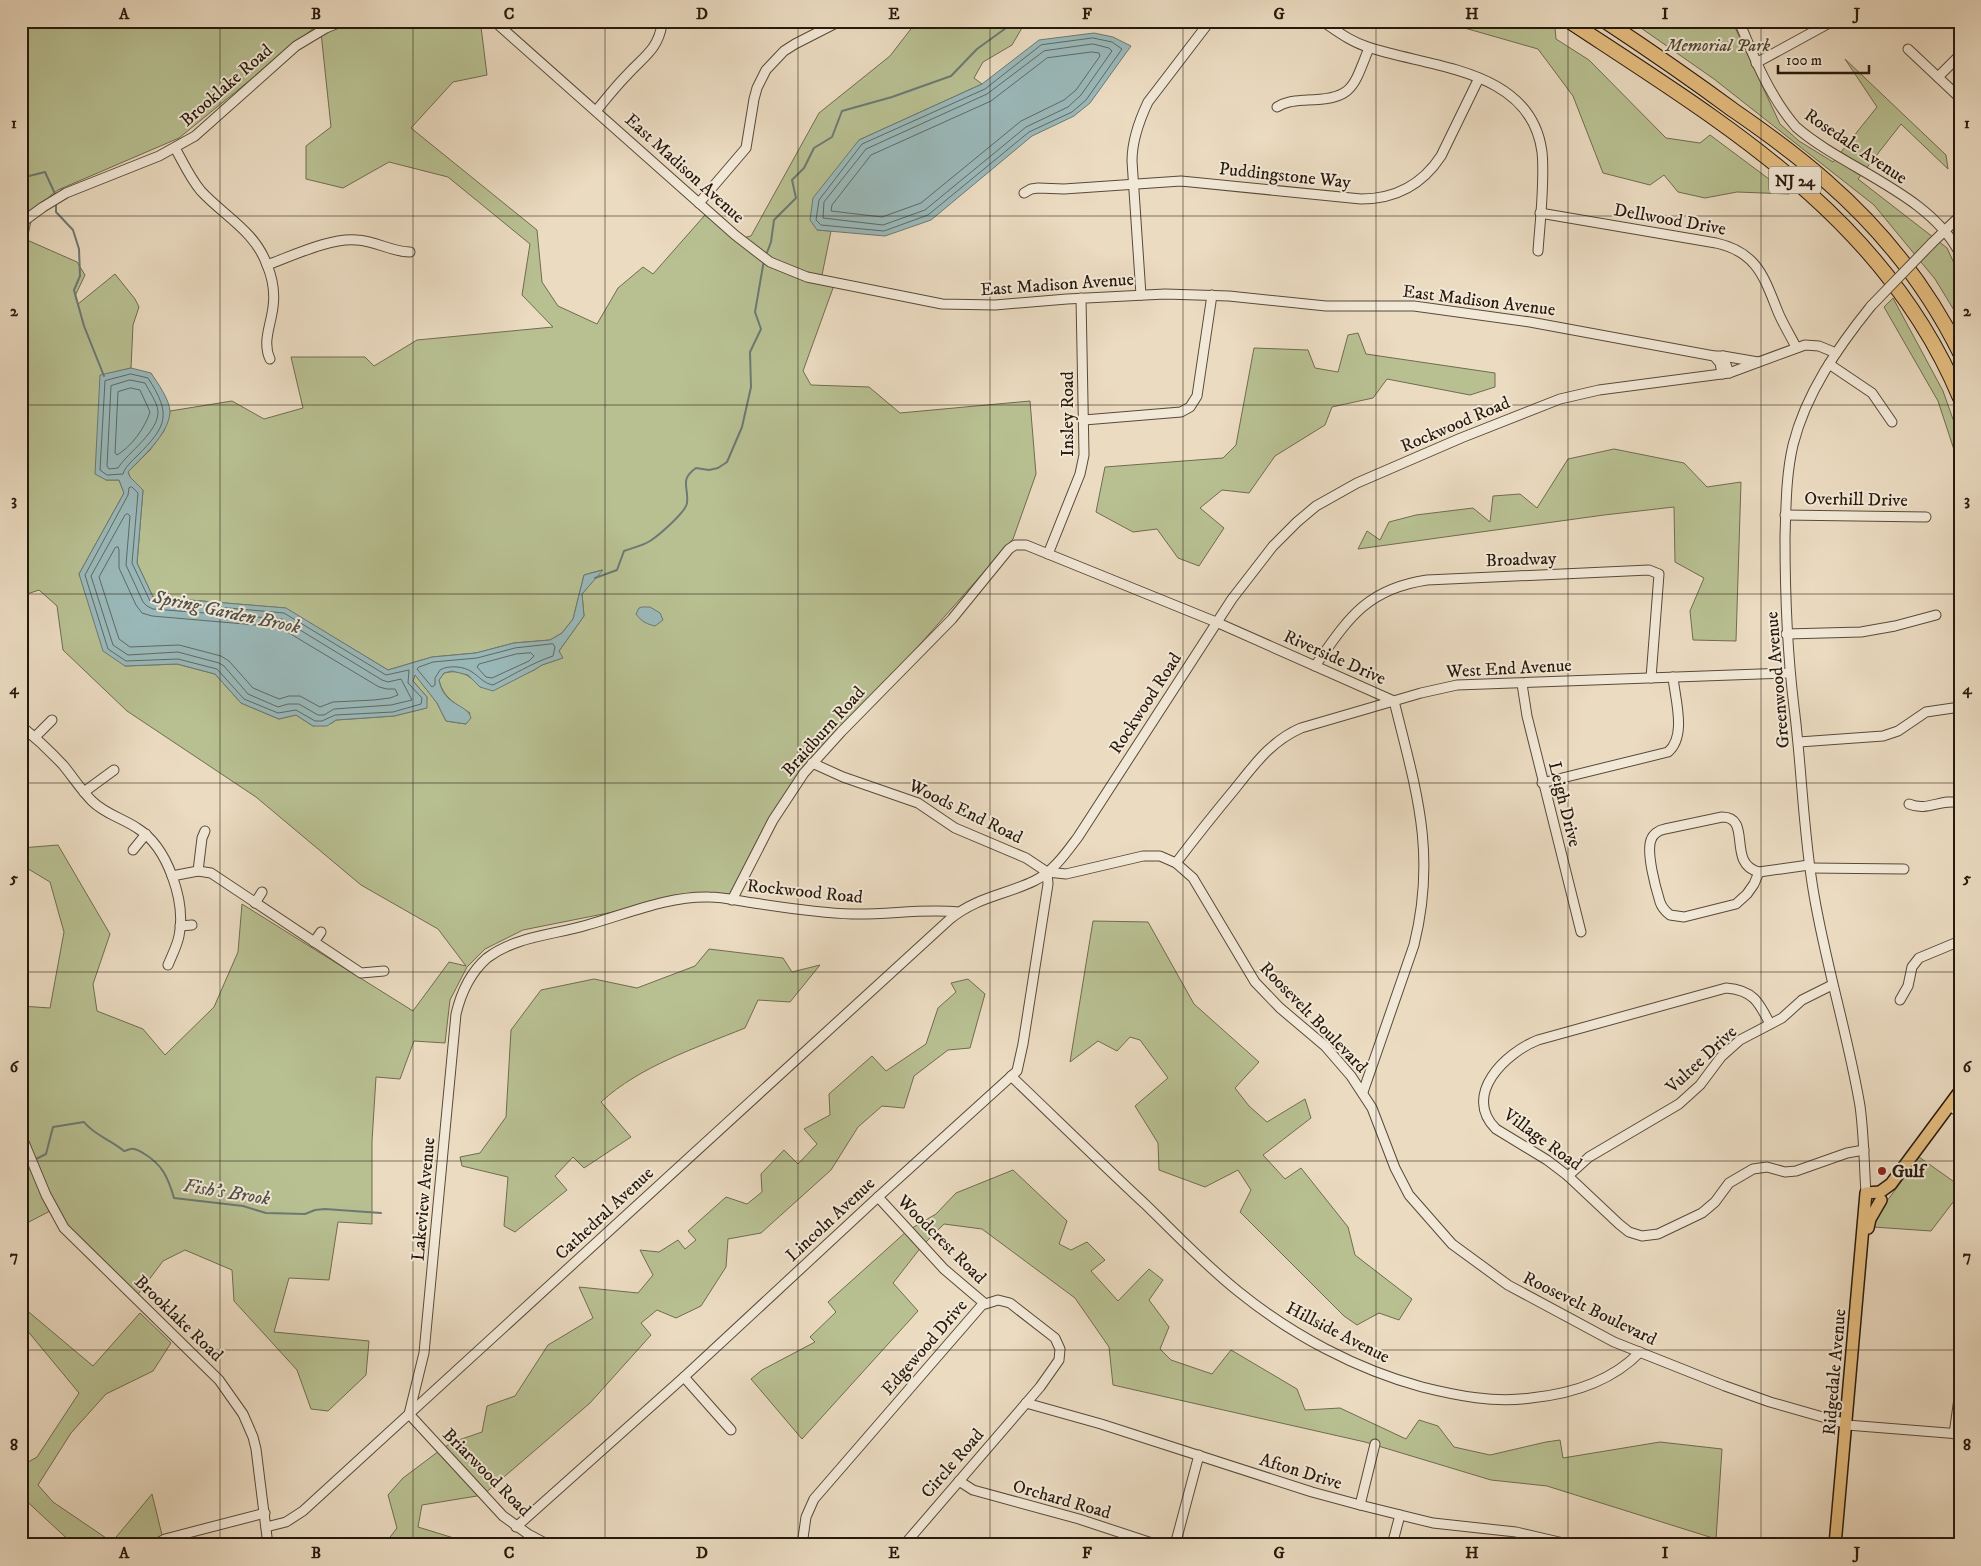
<svg xmlns="http://www.w3.org/2000/svg" width="1981" height="1566" font-family="'IM FELL DW Pica',serif">
	<rect width="100%" height="100%" fill="#ebdbc1"/>
	<filter id="stains"><feTurbulence type="fractalNoise" baseFrequency=".004" numOctaves="4"/><feColorMatrix values="0 0 0 0 .2 0 0 0 0 .09 0 0 0 0 .02 0 0 0 .5 -.17"/></filter>
	<radialGradient id="worn" r=".72"><stop offset=".6" stop-color="#630" stop-opacity="0"/><stop offset="1" stop-color="#630" stop-opacity=".3"/></radialGradient>
	<g fill="#b8c092" stroke="#706c4f" fill-rule="evenodd">
		<path d="M21,21H469L481,27L487,75L453,82L411,128L537,230L542,282L558,306L597,324L618,288L643,267L653,274L705,215L738,239L751,236L819,113L890,56L917,21H1026L1012,45L983,62L974,78L982,84L859,140L817,230L831,231L822,275L833,288L803,371L811,385L869,387L900,413L1030,401L1036,474L1013,539L795,786L732,900L678,899L523,930L485,949L467,967L450,1000L445,1043L414,1041L400,1079L376,1077L372,1141V1224L338,1222L329,1280L289,1278L274,1332L369,1341L366,1375L328,1411L311,1409L297,1370L234,1301L232,1270L185,1250L163,1261L136,1297L52,1210L21,1226V1006L50,1008L64,932L50,882L25,867L21,870V848L58,845L110,934L93,984L97,1011L143,1029L165,1055L214,1007L238,952L242,904L413,1011L449,962L466,966L438,929L361,885L256,797L127,711L63,650L57,606L39,590L21,596V229L31,221L21,214ZM320,23L331,127L306,146V179L343,188L389,162L448,177L530,244L522,295L553,327L417,340L374,366L365,357H291L303,408L264,419L232,401L170,411L164,431L150,450L128,472L130,477L143,490L137,563L153,597L285,608L388,670L432,657L476,653L514,643L550,640L562,633L573,619L584,575L602,570L582,594L584,616L559,651L562,658L542,665L534,670L518,677L480,687C469,675 461,669 444,673L439,680C443,698 456,704 470,713L466,724L446,721L437,703L415,674L413,681L427,697L426,708L394,716L336,720L332,723L313,726L296,715L279,719L241,703L215,674L177,664L125,666L79,574L124,493L119,480H106L103,375L131,368L133,325L139,307L135,299L115,274L78,304L75,296L85,275L77,262L27,240L31,221L51,195L58,190L179,138Z"/>
		<polygon points="1440,21 1545,21 1555,28 1556,39 1589,60 1666,138 1700,143 1710,135 1789,194 1737,192 1705,198 1678,192 1664,175 1650,185 1603,173 1573,96 1538,49"/>
		<polygon points="1631,21 1732,21 1780,124 1799,141 1833,162 1877,107 1845,59 1946,155 1948,169 1901,124 1858,179 1947,248 1960,276 1960,320 1935,279 1874,205 1714,79"/>
		<polygon points="1893,298 1943,391 1960,439 1960,468 1938,401 1884,307"/>
		<polygon points="1358,333 1366,354 1495,373 1495,387 1470,395 1387,379 1373,398 1332,407 1325,425 1275,456 1249,493 1222,490 1200,508 1224,528 1199,566 1178,558 1157,529 1133,532 1096,512 1105,467 1223,458 1236,445 1254,348 1308,350 1315,368 1338,372 1348,335"/>
		<polygon points="1614,449 1684,463 1707,487 1741,482 1736,641 1693,640 1690,611 1704,578 1675,562 1674,507 1604,515 1358,549 1367,531 1380,540 1389,522 1416,515 1473,508 1490,522 1493,496 1520,494 1537,508 1568,459"/>
		<polygon points="1093,921 1148,922 1194,1004 1259,1062 1235,1088 1249,1106 1267,1122 1305,1099 1311,1118 1263,1155 1285,1179 1301,1168 1348,1227 1355,1255 1412,1299 1399,1320 1379,1313 1357,1325 1344,1316 1240,1212 1251,1190 1238,1170 1205,1187 1159,1170 1158,1143 1135,1106 1168,1078 1140,1040 1130,1037 1117,1051 1098,1041 1070,1062"/>
		<path d="M709,949L783,958L792,972L820,965L790,1002L758,1000L745,1028C696,1048 640,1066 601,1102L631,1137L584,1168L573,1157L555,1176L567,1190L515,1232L504,1226L508,1177L462,1166L460,1157L480,1153L506,1117L511,1030L541,990L594,979L637,988L695,966Z"/>
		<polygon points="968,979 985,994 970,1048 948,1050 914,1076 904,1108 882,1106 858,1127 831,1170 761,1233 728,1239 726,1267 701,1306 676,1318 657,1310 641,1323 651,1335 590,1403 483,1495 422,1505 418,1527 457,1539 457,1545 384,1545 397,1528 388,1495 403,1478 443,1448 453,1442 482,1432 487,1406 515,1396 548,1345 593,1318 579,1287 638,1293 653,1275 640,1250 659,1252 678,1240 685,1249 696,1240 688,1231 726,1197 747,1204 762,1192 761,1174 784,1150 798,1164 817,1144 804,1129 830,1115 829,1094 872,1056 886,1071 926,1044 938,1008 956,992 951,983"/>
		<polygon points="1919,1157 1960,1186 1960,1193 1931,1231 1873,1227 1874,1219"/>
		<polygon points="1013,1170 1067,1221 1059,1244 1071,1250 1087,1242 1105,1260 1091,1271 1118,1301 1149,1269 1163,1280 1149,1300 1169,1327 1160,1349 1171,1360 1212,1374 1231,1350 1297,1389 1305,1410 1340,1408 1406,1439 1419,1420 1438,1426 1454,1447 1490,1455 1546,1442 1560,1440 1563,1458 1660,1442 1722,1449 1716,1539 1547,1486 1491,1480 1365,1442 1113,1385 1109,1347 1075,1298 982,1229 944,1224 922,1246 893,1283 918,1311 802,1439 751,1379 762,1370 815,1342 810,1337 836,1312 828,1302 907,1231 936,1214 956,1193"/>
		<polygon points="24,1308 93,1366 140,1313 171,1343 153,1371 106,1394 71,1433 38,1485 53,1502 112,1542 152,1494 163,1539 169,1545 74,1545 21,1496 21,1466 37,1457 79,1393 21,1323 21,1312"/>
	</g>
	<g fill="#9ab9ba" stroke="#6c7974">
		<polygon points="1094,33 1113,37 1131,46 1090,103 1074,116 1032,136 931,220 885,236 817,230 810,220 813,198 859,140 982,84 1039,40"/>
		<path d="M131,368L151,373C157,382 170,400 170,412C169,434 142,457 128,472L130,477L143,490L137,563L153,597L286,608L388,670L432,657L476,653L514,643L550,640L562,633L573,619L584,575L603,570L582,594L584,616L559,651L563,658L542,665L534,670L493,691L480,687L468,675L452,671L444,673L439,680C444,707 467,703 471,718L466,724L446,721L437,703L415,675L413,681L427,697V708L394,716L336,720L327,726H313L296,715L279,719L241,703L215,674L177,664L125,666L103,651L79,574L124,493L119,480H106L95,474L100,375Z"/>
		<path d="M642,607H650L660,613L663,620L655,626C646,624 641,621 636,614L639,608Z"/>
	</g>
	<g fill="none" stroke-linecap="round" stroke-linejoin="round">
		<g stroke="#606963" stroke-width="1">
			<polygon points="1093,38 1112,42 1122,49 1086,100 1072,112 1029,132 928,215 884,231 821,225 816,220 819,200 862,144 985,89 1041,45"/>
			<polygon points="1093,44 1109,48 1112,51 1081,95 1068,107 1026,127 925,210 883,225 823,218 824,202 866,149 987,94 1044,51"/>
			<polygon points="1092,52 1099,53 1100,56 1076,90 1064,100 1021,121 921,203 882,217 831,211 832,205 871,155 991,101 1047,58"/>
			<path d="M131,374L148,378C172,415 167,426 137,456C132,461 125,467 123,474L107,475L100,470L105,381Z"/>
			<path d="M130,380L145,383C149,391 157,402 158,411C159,432 128,452 118,468L109,469L107,466L111,386Z"/>
			<path d="M131,388L140,390L150,412C145,428 131,447 117,455L115,453L118,392Z"/>
			<polygon points="132,487 138,493 132,563 150,601 284,613 386,675 409,670 408,683 422,698 421,704 393,712 335,715 322,721 315,721 296,710 278,713 244,699 217,669 178,659 126,661 108,649 85,575 128,495 129,488"/>
			<polygon points="128,514 130,516 126,565 143,602 147,606 153,609 282,619 382,680 388,682 401,679 412,700 391,705 334,709 324,715 318,715 299,704 288,704 278,707 248,694 224,666 219,663 178,652 128,655 113,645 91,576 125,515"/>
			<polygon points="118,547 119,550 119,568 136,605 142,613 152,616 279,627 379,687 387,689 395,689 398,695 390,698 374,700 333,702 320,707 300,696 289,696 279,699 253,688 229,661 221,656 179,645 130,647 119,639 99,577 115,548"/>
			<path d="M553,644L555,647L553,656C532,663 513,675 493,685C483,683 480,677 472,672C464,666 448,665 440,670L435,678V685L432,687L417,669L419,667L433,662L477,658L515,648Z"/>
			<polygon points="531,653 534,656 529,661 492,678 486,677 477,667 479,664 516,654"/>
		</g>
		<g stroke="#6c7974" stroke-width="2">
			<polyline points="21,175 29,176 45,172 56,196"/>
			<polyline points="56,203 56,212 73,230 79,249 80,276 74,290 84,326 104,376"/>
			<polyline points="766,255 771,242 774,220 796,198 792,180 804,168 814,148 832,137 842,111 892,97 951,76 977,49 1006,28 1011,21"/>
			<path d="M595,578L617,570L624,551C632,548 642,546 650,541C658,536 686,512 687,503C689,487 679,480 696,468L709,470L718,468L727,462L742,427L751,387L750,352L761,329L755,312L764,260"/>
			<path d="M36,1159L46,1154L53,1127L84,1122C94,1135 111,1140 124,1151C126,1151 129,1149 131,1149C135,1148 139,1151 143,1153C162,1164 168,1177 174,1198L243,1206L266,1213L305,1214L315,1210L325,1209L381,1213"/>
			<polyline points="21,1165 25,1164"/>
		</g>
		<g stroke="#584a39" stroke-width="11">
			<g id="minor">
				<polyline points="494,21 735,235 770,262 807,277 942,304 995,305 1067,299 1165,294 1229,296 1326,306 1414,306 1530,322 1714,356 1723,356 1729,373"/>
				<path d="M1322,21C1337,31 1351,42 1368,47C1430,68 1531,68 1542,152C1545,181 1540,222 1538,251"/>
				<path d="M1739,21C1754,58 1770,97 1796,127C1844,169 1930,194 1960,254"/>
				<polyline points="1908,49 1960,98"/>
				<polyline points="1756,63 1833,21"/>
				<polyline points="1938,77 1960,55"/>
				<path d="M1277,107C1287,101 1295,101 1307,100C1354,99 1353,87 1369,48"/>
				<path d="M596,111C606,99 616,86 627,75C643,57 658,50 662,24"/>
				<path d="M175,148C183,162 190,178 201,191C224,216 255,231 267,265C272,277 275,293 273,307C271,325 262,342 270,359"/>
				<path d="M1024,193L1031,189L1038,188L1064,189L1181,181L1361,199C1396,199 1422,185 1441,156L1479,78"/>
				<polyline points="699,203 746,148 754,99 757,88 766,70 784,51 795,44 840,21"/>
				<path d="M1540,213L1716,243C1757,252 1764,277 1778,312C1783,324 1790,335 1796,347"/>
				<polyline points="21,223 43,207 66,193 159,156 195,136 296,46 326,28 343,21"/>
				<polyline points="1932,243 1960,216"/>
				<path d="M267,265C292,256 332,237 357,240C376,241 392,252 410,252"/>
				<path d="M1141,295L1132,161C1132,140 1139,121 1148,102L1210,21"/>
				<polyline points="1714,356 1720,363 1722,374"/>
				<polyline points="1723,356 1758,362"/>
				<polyline points="1829,364 1872,393 1892,422"/>
				<polyline points="1084,420 1181,412 1190,407 1197,396 1212,295"/>
				<polyline points="1785,515 1926,517"/>
				<polyline points="1048,554 1080,474 1084,455 1081,298"/>
				<polyline points="1786,634 1861,632 1895,626 1936,615"/>
				<path d="M1315,666C1348,619 1366,589 1427,580L1649,570L1659,574L1651,678"/>
				<polyline points="1522,684 1527,716 1581,932"/>
				<path d="M21,726C36,738 50,751 63,765C73,777 81,790 92,801C105,814 122,818 137,828C168,847 186,902 179,936C177,946 172,955 168,965"/>
				<polyline points="35,737 52,720"/>
				<polyline points="1799,742 1883,736 1898,731 1926,712 1960,707"/>
				<polyline points="812,763 843,777 918,803 955,828 1026,858 1047,872 1066,874 1143,856 1160,856 1176,863 1193,878 1255,982 1280,1008 1325,1046 1351,1076 1372,1108 1395,1168 1409,1195 1452,1244 1508,1285 1614,1342 1725,1386 1770,1402 1847,1424"/>
				<path d="M1542,783L1668,752C1687,736 1675,699 1673,677"/>
				<polyline points="84,792 114,770"/>
				<path d="M1909,804C1928,812 1941,798 1960,803"/>
				<path d="M1722,817C1753,817 1726,864 1759,872L1754,884L1747,894L1736,904L1684,917L1670,915C1665,911 1662,908 1660,902C1656,889 1646,853 1651,840C1653,834 1659,830 1665,829Z"/>
				<polyline points="133,850 146,834"/>
				<path d="M1176,863C1195,838 1214,814 1234,790C1254,765 1271,741 1301,728L1421,693L1457,685L1790,673"/>
				<polyline points="1810,868 1904,869"/>
				<polyline points="198,871 202,838 205,831"/>
				<polyline points="1759,872 1809,865"/>
				<polyline points="172,876 198,871 211,873 361,973 384,971"/>
				<path d="M732,900L773,820L804,773L841,732L952,619L1009,549L1015,545H1026L1216,622L1394,701C1416,790 1437,853 1414,945L1363,1092"/>
				<polyline points="255,903 262,892"/>
				<polyline points="180,926 192,925"/>
				<polyline points="314,942 321,932"/>
				<polyline points="1900,1000 1908,986 1912,967 1919,958 1960,941"/>
				<path d="M1770,1024C1759,1002 1753,990 1726,988L1538,1040C1505,1053 1462,1095 1496,1129L1547,1160L1568,1176L1619,1224L1629,1232L1642,1236L1658,1234L1702,1213L1715,1202L1729,1183L1753,1169L1767,1167L1785,1172L1796,1171L1847,1153L1864,1150"/>
				<path d="M1011,1076C1056,1119 1100,1162 1145,1204C1176,1234 1205,1265 1239,1292C1292,1335 1356,1369 1422,1387C1458,1396 1494,1403 1531,1398C1570,1394 1611,1382 1640,1352"/>
				<polyline points="1949,1105 1960,1113"/>
				<polyline points="21,1135 46,1195 64,1228 219,1380 243,1414 253,1437 256,1449 268,1545"/>
				<polyline points="1568,1176 1589,1157 1679,1104 1700,1085 1721,1057 1740,1040 1782,1018 1802,1000 1832,985"/>
				<path d="M1866,1193C1864,1164 1864,1135 1860,1106C1848,1035 1826,966 1814,895C1803,833 1802,769 1794,707C1787,650 1785,594 1785,537C1786,506 1786,475 1793,445C1806,393 1838,347 1871,306"/>
				<polyline points="878,1197 944,1269 984,1303"/>
				<polyline points="684,1377 731,1430"/>
				<polyline points="1026,1403 1101,1424 1312,1492 1360,1505 1433,1523 1516,1532 1572,1545"/>
				<polyline points="1847,1425 1960,1434"/>
				<polyline points="1954,1434 1960,1391"/>
				<polyline points="959,1481 973,1490 1079,1519 1158,1545"/>
				<polyline points="1360,1505 1375,1444"/>
				<path d="M266,1527L286,1522L303,1511L950,919C977,897 1005,895 1034,881C1053,872 1066,853 1078,837L1232,599L1273,546L1297,522L1316,506L1357,483L1461,438L1560,399L1599,390L1729,373L1805,345L1819,346L1836,353"/>
				<polyline points="516,1527 684,1377 878,1197 1017,1071 1023,1044 1048,884 1047,872"/>
				<polyline points="154,1545 165,1539 265,1513"/>
				<path d="M549,1545L528,1534L503,1516L409,1414L424,1353L456,1014C461,993 471,972 487,958C516,936 554,935 587,925C627,914 667,896 709,897C724,897 739,901 754,903C787,908 819,913 852,914C888,915 923,908 958,912"/>
				<polyline points="802,1545 806,1517 814,1499 982,1305 998,1300 1010,1303 1055,1338 1060,1349 1059,1360 1040,1387 904,1545"/>
				<polyline points="1175,1545 1199,1455"/>
				<polyline points="1392,1545 1400,1515"/>
			</g>
		</g>
		<g stroke="#27190c" stroke-width="14">
			<g id="major">
				<polyline points="1868,1228 1870,1219 1881,1200"/>
				<polyline points="1835,1545 1866,1193 1880,1192 1891,1184 1960,1091"/>
			</g>
		</g>
		<g stroke="#27190c" stroke-width="16">
			<g id="highway">
				<path d="M1569,21C1725,124 1885,218 1960,398"/>
				<path d="M1605,21C1649,50 1691,79 1733,110C1765,132 1797,155 1826,181C1881,229 1928,288 1960,353"/>
			</g>
		</g>
		<use href="#minor" stroke="#f2e8d7" stroke-width="9"/>
		<use href="#major" stroke="#e6be80" stroke-width="11"/>
		<use href="#highway" stroke="#e6be80" stroke-width="14"/>
		<g stroke="#584a39" stroke-width="11" stroke-linecap="butt">
			<polyline id="minor-bridge" points="1871,306 1932,243"/>
		</g>
		<use href="#minor-bridge" stroke="#f2e8d7" stroke-width="9"/>
	</g>
	<path fill="none" stroke="#27190c" stroke-width="1" stroke-opacity="0.55" d="M220,21V1545M413,21V1545M605,21V1545M798,21V1545M990,21V1545M1183,21V1545M1376,21V1545M1568,21V1545M1761,21V1545M21,216H1960M21,405H1960M21,594H1960M21,783H1960M21,972H1960M21,1161H1960M21,1350H1960"/>
	<circle fill="#8f2418" stroke="#f2e8d7" stroke-width="2" cx="1882" cy="1171" r="5"/>
	<g text-anchor="middle" stroke-width="4" stroke-linejoin="round" paint-order="stroke">
		<rect fill="#f2e8d7" stroke="#645749" stroke-width="1" x="1769" y="166.5" width="52" height="27" rx="4"/>
		<g font-size="16" font-weight="bold" fill="#27190c">
			<text x="1795" y="186">NJ 24</text>
		</g>
		<g font-size="18" font-style="italic" fill="#524b34" stroke="#f2e8d7">
			<text x="1718" y="51">Memorial Park</text>
		</g>
		<g font-size="18" fill="#27190c" stroke="#f2e8d7">
			<text transform="translate(226 85) rotate(-41)" y="6">Brooklake Road</text>
			<text transform="translate(1856 146) rotate(34)" y="6">Rosedale Avenue</text>
			<text transform="translate(685 168) rotate(42)" y="6">East Madison Avenue</text>
			<text transform="translate(1285 175) rotate(6)" y="6">Puddingstone Way</text>
			<text transform="translate(1670 219) rotate(10)" y="6">Dellwood Drive</text>
			<text transform="translate(1057 284) rotate(-4)" y="6">East Madison Avenue</text>
			<text transform="translate(1479 300) rotate(7)" y="6">East Madison Avenue</text>
			<text transform="translate(1067 414) rotate(-90)" y="6">Insley Road</text>
			<text transform="translate(1455 424) rotate(-23)" y="6">Rockwood Road</text>
			<text transform="translate(1856 499) rotate(1)" y="6">Overhill Drive</text>
			<text transform="translate(1521 559) rotate(-2)" y="6">Broadway</text>
			<text transform="translate(1335 657) rotate(24)" y="6">Riverside Drive</text>
			<text transform="translate(1509 668) rotate(-3)" y="6">West End Avenue</text>
			<text transform="translate(1777 680) rotate(-95)" y="6">Greenwood Avenue</text>
			<text transform="translate(1145 703) rotate(-57)" y="6">Rockwood Road</text>
			<text transform="translate(823 731) rotate(-48)" y="6">Braidburn Road</text>
			<text transform="translate(1565 804) rotate(76)" y="6">Leigh Drive</text>
			<text transform="translate(966 811) rotate(26)" y="6">Woods End Road</text>
			<text transform="translate(805 891) rotate(6)" y="6">Rockwood Road</text>
			<text transform="translate(1314 1017) rotate(46)" y="6">Roosevelt Boulevard</text>
			<text transform="translate(1701 1059) rotate(-43)" y="6">Vultee Drive</text>
			<text transform="translate(1543 1139) rotate(36)" y="6">Village Road</text>
			<text transform="translate(423 1199) rotate(-85)" y="6">Lakeview Avenue</text>
			<text transform="translate(604 1213) rotate(-43)" y="6">Cathedral Avenue</text>
			<text transform="translate(830 1219) rotate(-43)" y="6">Lincoln Avenue</text>
			<text transform="translate(942 1239) rotate(45)" y="6">Woodcrest Road</text>
			<text transform="translate(1590 1308) rotate(26)" y="6">Roosevelt Boulevard</text>
			<text transform="translate(179 1318) rotate(44)" y="6">Brooklake Road</text>
			<text transform="translate(1338 1332) rotate(27)" y="6">Hillside Avenue</text>
			<text transform="translate(924 1347) rotate(-49)" y="6">Edgewood Drive</text>
			<text transform="translate(1834 1372) rotate(-85)" y="6">Ridgedale Avenue</text>
			<text transform="translate(952 1463) rotate(-49)" y="6">Circle Road</text>
			<text transform="translate(1301 1471) rotate(17)" y="6">Afton Drive</text>
			<text transform="translate(487 1472) rotate(45)" y="6">Briarwood Road</text>
			<text transform="translate(1062 1499) rotate(16)" y="6">Orchard Road</text>
		</g>
		<g font-size="18" font-weight="bold" fill="#27190c" stroke="#f2e8d7" text-anchor="start">
			<text x="1892" y="1177">Gulf</text>
		</g>
		<g font-size="19" font-style="italic" fill="#4f5149" stroke="#f2e8d7">
			<text transform="translate(227 611) rotate(12)" y="7">Spring Garden Brook</text>
			<text transform="translate(227 1191) rotate(9)" y="7">Fish's Brook</text>
		</g>
	</g>
	<rect width="1981" height="1566" fill="none" stroke="#ebdbc1" stroke-width="55"/>
	<path d="M1778 65v8h91v-8" fill="none" stroke="#27190c" stroke-width="2.5"/>
	<text x="1786" y="65" font-size="15" fill="#27190c" stroke="#f2e8d7" stroke-width="4" paint-order="stroke">100 m</text>
	<rect x="28" y="28" width="1926" height="1510" fill="none" stroke="#27190c" stroke-width="2"/>
	<g font-size="16" text-anchor="middle" font-weight="bold" fill="#27190c">
		<text x="124" y="19">A</text>
		<text x="316" y="19">B</text>
		<text x="509" y="19">C</text>
		<text x="702" y="19">D</text>
		<text x="894" y="19">E</text>
		<text x="1087" y="19">F</text>
		<text x="1279" y="19">G</text>
		<text x="1472" y="19">H</text>
		<text x="1665" y="19">I</text>
		<text x="1857" y="19">J</text>
		<text x="14" y="128">1</text>
		<text x="1967" y="128">1</text>
		<text x="14" y="316">2</text>
		<text x="1967" y="316">2</text>
		<text x="14" y="505">3</text>
		<text x="1967" y="505">3</text>
		<text x="14" y="694">4</text>
		<text x="1967" y="694">4</text>
		<text x="14" y="883">5</text>
		<text x="1967" y="883">5</text>
		<text x="14" y="1072">6</text>
		<text x="1967" y="1072">6</text>
		<text x="14" y="1261">7</text>
		<text x="1967" y="1261">7</text>
		<text x="14" y="1450">8</text>
		<text x="1967" y="1450">8</text>
		<text x="124" y="1558">A</text>
		<text x="316" y="1558">B</text>
		<text x="509" y="1558">C</text>
		<text x="702" y="1558">D</text>
		<text x="894" y="1558">E</text>
		<text x="1087" y="1558">F</text>
		<text x="1279" y="1558">G</text>
		<text x="1472" y="1558">H</text>
		<text x="1665" y="1558">I</text>
		<text x="1857" y="1558">J</text>
	</g>
	<rect width="100%" height="100%" filter="url(#stains)"/>
	<rect width="100%" height="100%" fill="url(#worn)"/>
</svg>
